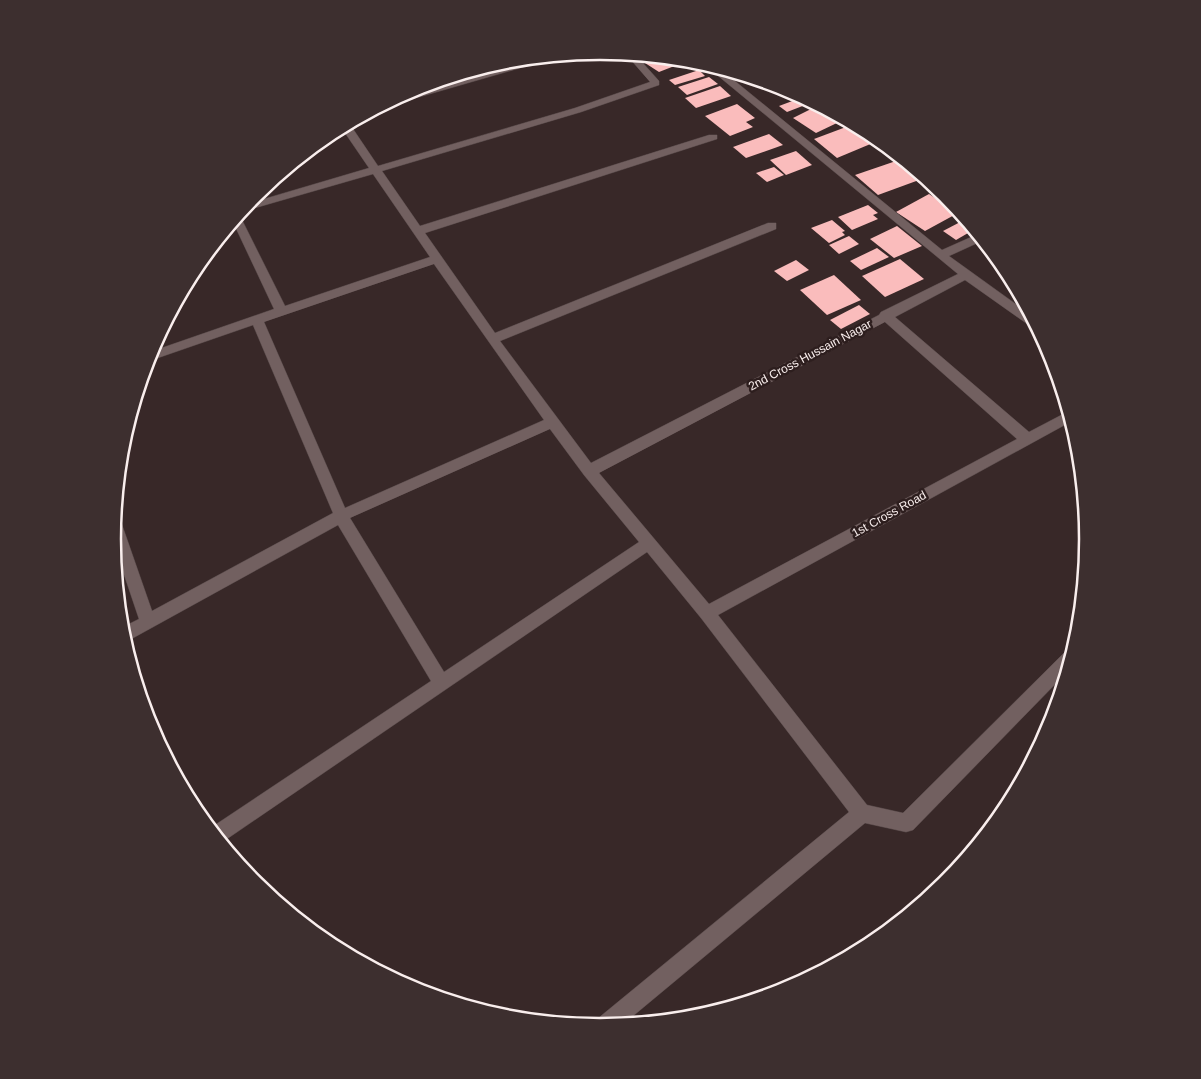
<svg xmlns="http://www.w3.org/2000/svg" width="1201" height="1079" font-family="Helvetica,sans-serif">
	<rect width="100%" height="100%" fill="#382828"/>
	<g fill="#fabcbc">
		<polygon points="661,57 666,58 677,65 659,72 645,63"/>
		<polygon points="699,70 705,76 675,85 669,80"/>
		<polygon points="709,77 718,84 687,95 678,87"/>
		<polygon points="720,86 731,96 696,108 685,98"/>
		<polygon points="803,97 813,102 787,112 779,106"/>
		<polygon points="737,104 755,118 746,122 753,127 730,136 705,116"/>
		<polygon points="815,107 839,122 816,133 793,118"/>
		<polygon points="854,124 880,140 837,158 814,139"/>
		<polygon points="769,134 783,145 746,158 733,147"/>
		<polygon points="796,151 812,165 786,175 770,160"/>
		<polygon points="896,161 919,180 878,195 855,175"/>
		<polygon points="774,167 784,175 767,182 756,173"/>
		<polygon points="940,190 946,194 952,202 949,203 934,193"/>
		<polygon points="929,194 958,213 925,231 896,212"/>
		<polygon points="868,205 878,213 873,215 878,219 852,230 838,217"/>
		<polygon points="966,219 975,229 956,240 943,231"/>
		<polygon points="832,220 845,231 842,232 845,235 829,243 811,228"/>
		<polygon points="897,226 922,246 894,258 870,239"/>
		<polygon points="849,236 859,244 839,254 829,245"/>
		<polygon points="877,248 889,257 861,270 850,261"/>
		<polygon points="900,259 924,279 885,297 862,276"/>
		<polygon points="796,260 809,270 787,281 774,271"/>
		<polygon points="834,275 861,300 827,315 800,290"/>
		<polygon points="859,305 870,314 841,329 830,320"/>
	</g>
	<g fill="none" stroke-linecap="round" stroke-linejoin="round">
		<g stroke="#534545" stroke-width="1">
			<g id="minor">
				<path d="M626,54L636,55L638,58L658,57L642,62L659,81V85L581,112L382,171L420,226L709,135H717V139L425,233L495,333L768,223H776V229L500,341L591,463L879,315L881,312L958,274L705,65L719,68L942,250L978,234L984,240L949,256L1031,315L1039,329L1033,328L965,280L895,317L1029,432L1069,411L1072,421L718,615L867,805L903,813L1068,649L1076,647L1068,671L913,830L906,832L865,823L621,1026L593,1027L596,1020L849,812L701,618L647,552L221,843L209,829L431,681L338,525L124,643L121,628L139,619L112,539L115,516L119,518L121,522L152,611L333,513L253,325L149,361L147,360L150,352L274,309L233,222L239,214L285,306L430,257L373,174L241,212L247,204L369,168L341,127L349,123L378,166L575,108L650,82ZM434,264L544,420L345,508L264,322ZM885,322L1017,439L709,604L599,473ZM550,429L584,475L639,542L444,672L350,518Z"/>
				<polygon points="565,55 388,106 381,106 396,98 543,57"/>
			</g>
		</g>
		<use href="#minor" fill="#726060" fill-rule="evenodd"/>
	</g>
	<g text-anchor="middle" stroke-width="5" stroke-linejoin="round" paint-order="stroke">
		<g font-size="12" fill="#f9eeed" stroke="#2d1e1e">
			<text transform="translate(810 355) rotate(-28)" y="4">2nd Cross Hussain Nagar</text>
			<text transform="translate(889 514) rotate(-29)" y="4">1st Cross Road</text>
		</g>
	</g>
	<path d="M0 0H1201V1079H0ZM121 539a479 479 0 1 1 958 0a479 479 0 1 1-958 0Z" fill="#3d2f2f" fill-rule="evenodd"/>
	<path fill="none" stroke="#f9eeed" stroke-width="2.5" d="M121 539a479 479 0 1 1 958 0a479 479 0 1 1-958 0Z"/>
</svg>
